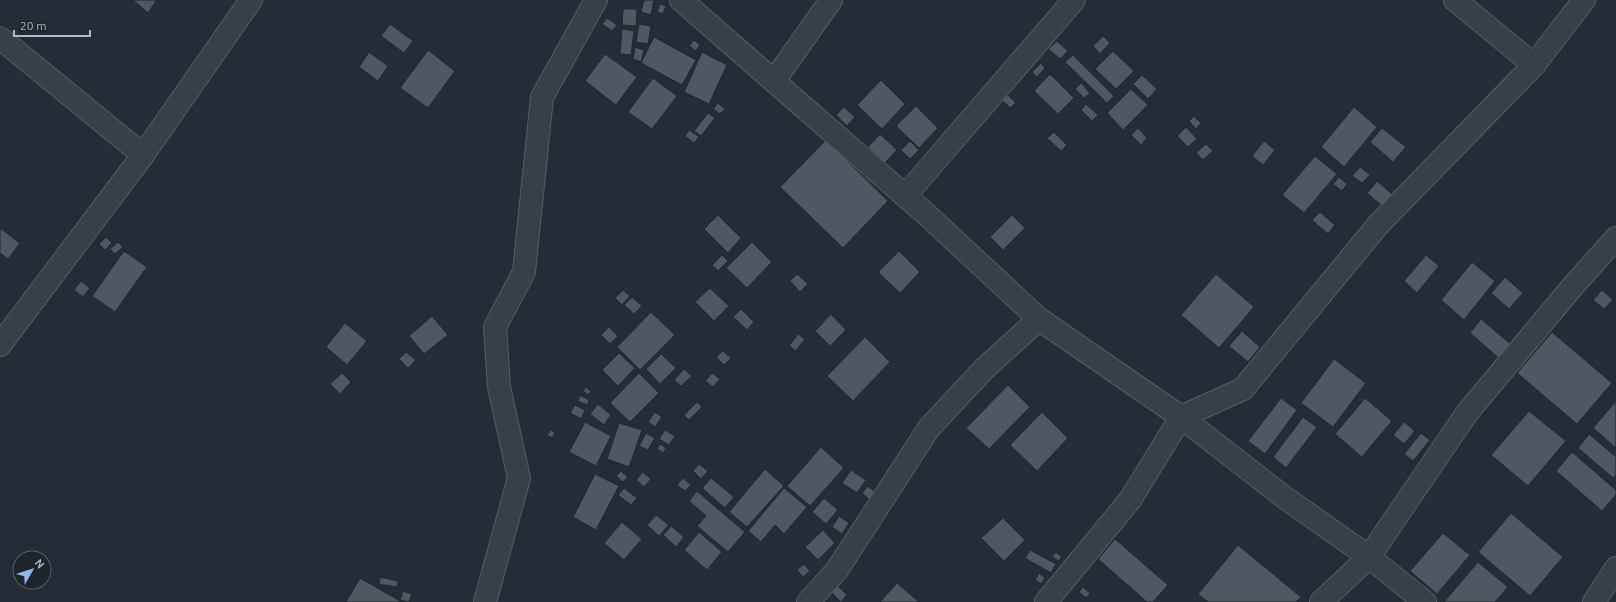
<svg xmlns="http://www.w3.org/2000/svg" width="1616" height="602" font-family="Ubuntu,sans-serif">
	<rect width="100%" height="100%" fill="#242d37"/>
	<g fill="#4d5862" stroke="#1f262e">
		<polygon points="133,0 155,0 156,1 148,13"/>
		<polygon points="644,0 654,0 651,15 641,12"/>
		<polygon points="660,4 666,6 663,14 657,12"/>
		<polygon points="623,9 637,9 636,26 622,25"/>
		<polygon points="607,18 617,25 612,31 602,24"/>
		<polygon points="390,24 413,41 404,53 381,36"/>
		<polygon points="639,24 651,26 648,44 636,42"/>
		<polygon points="622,29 634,31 631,55 620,54"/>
		<polygon points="1103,36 1110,43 1100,54 1093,46"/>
		<polygon points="654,37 696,60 682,85 641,63"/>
		<polygon points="694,40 700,45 696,51 689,46"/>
		<polygon points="1057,41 1068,51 1060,59 1048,49"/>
		<polygon points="635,47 644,50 641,62 633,59"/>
		<polygon points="428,50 455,71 428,108 400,88"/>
		<polygon points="1113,51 1134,71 1116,89 1095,69"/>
		<polygon points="369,52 388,66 378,81 359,67"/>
		<polygon points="702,52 727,65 709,104 684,92"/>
		<polygon points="605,54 637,77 616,105 585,81"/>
		<polygon points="1073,55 1114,96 1107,103 1065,62"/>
		<polygon points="1041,63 1045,68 1037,77 1032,72"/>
		<polygon points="1050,74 1074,98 1058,114 1034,91"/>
		<polygon points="1142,75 1157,89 1148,99 1133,84"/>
		<polygon points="653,78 677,96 652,129 628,112"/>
		<polygon points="881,80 905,104 882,129 857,105"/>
		<polygon points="1081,83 1090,93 1084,98 1075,89"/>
		<polygon points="1131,89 1148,105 1123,130 1107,113"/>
		<polygon points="1008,95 1016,103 1010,108 1002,100"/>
		<polygon points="718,103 725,109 720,114 713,109"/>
		<polygon points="1086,104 1098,115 1092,121 1081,110"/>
		<polygon points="916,106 938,128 919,148 896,126"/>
		<polygon points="844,107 855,117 847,126 836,115"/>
		<polygon points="1354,107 1377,127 1344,167 1321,147"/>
		<polygon points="708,113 715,118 701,136 694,131"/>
		<polygon points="1194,116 1201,123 1196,129 1189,121"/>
		<polygon points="1186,127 1197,139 1188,147 1177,136"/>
		<polygon points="1138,128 1147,138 1141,145 1131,135"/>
		<polygon points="1382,128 1406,147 1393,162 1370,142"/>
		<polygon points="689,130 699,137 694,143 685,136"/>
		<polygon points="1054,132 1067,145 1061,151 1047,138"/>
		<polygon points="880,134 897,150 885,163 868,147"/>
		<polygon points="826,140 888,201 843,248 780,187"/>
		<polygon points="910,141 919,150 910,159 901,150"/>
		<polygon points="1264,141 1275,150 1263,165 1252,156"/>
		<polygon points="1206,144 1213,151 1203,160 1196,153"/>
		<polygon points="1315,156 1337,174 1304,213 1282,195"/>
		<polygon points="1360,167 1370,175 1362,183 1352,176"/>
		<polygon points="1339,177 1347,184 1342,191 1333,184"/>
		<polygon points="1377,181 1392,194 1382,206 1367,193"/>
		<polygon points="1320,212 1335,225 1328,234 1312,220"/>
		<polygon points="718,215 741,238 728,253 704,229"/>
		<polygon points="1012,215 1025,228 1003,250 990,237"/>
		<polygon points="0,228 20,243 8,259 0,253"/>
		<polygon points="106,237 112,243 105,250 99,244"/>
		<polygon points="118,242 123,247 115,254 110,249"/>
		<polygon points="752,242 772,262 747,288 726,268"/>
		<polygon points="124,251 147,267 115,312 92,296"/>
		<polygon points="899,251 920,272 900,293 878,272"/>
		<polygon points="722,255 728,261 718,271 712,265"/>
		<polygon points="1426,255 1439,266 1417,293 1404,281"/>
		<polygon points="1472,262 1495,281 1464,320 1441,300"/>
		<polygon points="797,274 808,284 800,292 790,281"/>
		<polygon points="1216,274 1254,307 1219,348 1181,315"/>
		<polygon points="1505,277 1523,293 1509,309 1491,293"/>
		<polygon points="81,281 90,288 83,297 74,290"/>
		<polygon points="710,288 729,306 714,321 695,302"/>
		<polygon points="623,290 630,296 622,305 615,298"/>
		<polygon points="1602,290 1613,300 1604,309 1593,300"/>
		<polygon points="632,297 642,306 634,314 624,305"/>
		<polygon points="741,309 754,322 747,330 733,317"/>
		<polygon points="651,312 675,335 640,370 617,347"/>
		<polygon points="831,314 846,330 830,346 815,331"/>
		<polygon points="432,316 448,335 424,354 409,336"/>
		<polygon points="1481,319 1513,346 1501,360 1470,333"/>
		<polygon points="345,323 367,341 347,365 326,347"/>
		<polygon points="609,327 618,336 610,344 601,335"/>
		<polygon points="1242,331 1260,347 1248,362 1229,346"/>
		<polygon points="1552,332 1612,383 1577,424 1517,373"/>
		<polygon points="798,334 805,339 796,351 789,346"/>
		<polygon points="865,337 890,362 853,401 827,376"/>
		<polygon points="723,351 731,358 724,365 716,357"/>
		<polygon points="406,352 416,360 408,368 399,359"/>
		<polygon points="619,353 635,368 618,386 602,370"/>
		<polygon points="661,354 676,368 660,384 646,369"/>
		<polygon points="1334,359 1366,383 1333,427 1301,403"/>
		<polygon points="684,369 692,376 681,386 674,380"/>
		<polygon points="342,373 351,382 340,394 330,384"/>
		<polygon points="639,373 659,393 630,422 610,403"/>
		<polygon points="712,373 720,379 713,387 705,381"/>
		<polygon points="1008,385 1030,407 989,449 966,428"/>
		<polygon points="586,387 591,391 588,395 583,391"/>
		<polygon points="580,395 589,400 587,405 578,401"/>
		<polygon points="1281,398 1297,410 1265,454 1248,441"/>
		<polygon points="1365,398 1392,421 1362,457 1335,434"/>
		<polygon points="1616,401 1616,448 1593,428"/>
		<polygon points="697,402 702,407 689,420 684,415"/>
		<polygon points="598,404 611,415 604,425 590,414"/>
		<polygon points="575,405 585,410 581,419 570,413"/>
		<polygon points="1529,411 1566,441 1528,486 1491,455"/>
		<polygon points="655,412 662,417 655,427 648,422"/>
		<polygon points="1042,412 1068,438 1037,471 1010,445"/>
		<polygon points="1303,417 1317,427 1286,468 1273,457"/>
		<polygon points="585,422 611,436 596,466 569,452"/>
		<polygon points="1404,422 1415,431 1404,444 1393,435"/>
		<polygon points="619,423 642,430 629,467 607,459"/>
		<polygon points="551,430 555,433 552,438 547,435"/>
		<polygon points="665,430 675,436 669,445 659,439"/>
		<polygon points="646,433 655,438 648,450 639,446"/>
		<polygon points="1421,433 1430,440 1413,461 1404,454"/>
		<polygon points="1589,434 1616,457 1616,475 1613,478 1578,448"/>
		<polygon points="660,444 666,448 663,453 657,449"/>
		<polygon points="821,447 844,468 810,506 787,486"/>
		<polygon points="1572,452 1616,490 1616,495 1602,511 1556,471"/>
		<polygon points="699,464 708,471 701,479 693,471"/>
		<polygon points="765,469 784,486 747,527 729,512"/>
		<polygon points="851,470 866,480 857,493 842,483"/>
		<polygon points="621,471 628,477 623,482 616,476"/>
		<polygon points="643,472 651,479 644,487 636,480"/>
		<polygon points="595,474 619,486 596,530 573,517"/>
		<polygon points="683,478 691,485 685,491 677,485"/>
		<polygon points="711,478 734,497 725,508 702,488"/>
		<polygon points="868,486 876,493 870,500 862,493"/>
		<polygon points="624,488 637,498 631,505 618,495"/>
		<polygon points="784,488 807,507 784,534 775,525 761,542 748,531"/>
		<polygon points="697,491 745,532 728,552 697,526 706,516 689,501"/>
		<polygon points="824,498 838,510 826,524 812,512"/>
		<polygon points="1511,513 1563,557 1530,596 1478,552"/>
		<polygon points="656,515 669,525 659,536 647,525"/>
		<polygon points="839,516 849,523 842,534 832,527"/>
		<polygon points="1003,518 1025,540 1004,561 981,538"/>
		<polygon points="622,522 642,539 624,560 604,543"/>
		<polygon points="671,526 684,537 676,547 663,535"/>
		<polygon points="823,530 835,543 818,560 805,547"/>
		<polygon points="699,532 722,552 707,570 684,550"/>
		<polygon points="1443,533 1470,555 1437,594 1410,571"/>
		<polygon points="1115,539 1168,585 1153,602 1147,602 1098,559"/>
		<polygon points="1238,545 1301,597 1296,602 1208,602 1198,594"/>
		<polygon points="1030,550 1056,564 1051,573 1025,558"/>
		<polygon points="1056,552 1062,557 1058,561 1052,556"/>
		<polygon points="1478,562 1508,587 1495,602 1444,602"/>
		<polygon points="804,564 810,571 803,577 797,570"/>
		<polygon points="1039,573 1045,578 1041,584 1035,580"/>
		<polygon points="380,577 398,581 397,587 379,584"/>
		<polygon points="360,578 402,602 346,602"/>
		<polygon points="897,583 919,602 880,602"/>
		<polygon points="836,584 847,595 841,602 830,591"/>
		<polygon points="1083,587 1090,593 1086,598 1079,592"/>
		<polygon points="403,591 412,594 409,602 400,600"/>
	</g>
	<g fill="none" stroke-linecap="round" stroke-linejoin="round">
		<g stroke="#555d65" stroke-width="24">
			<g id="minor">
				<polyline points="681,0 926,214 1039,319 1181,417 1130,500 1046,602"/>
				<polyline points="0,38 143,155"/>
				<polyline points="1534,65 1584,0"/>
				<polyline points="774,81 831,0"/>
				<polyline points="905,196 1074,0"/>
				<polyline points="0,345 143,155 251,0"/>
				<polyline points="485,602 519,478 499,387 495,327 524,272 542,97 596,0"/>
				<polyline points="808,602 837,570 929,428 984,369 1039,319"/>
				<polyline points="1321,602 1369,557 1467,413 1573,286 1616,238"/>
				<polyline points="1425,602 1369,557 1284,497 1181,417 1243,389 1378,225 1534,65 1455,0"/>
				<polyline points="1594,602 1616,568"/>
			</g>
		</g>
		<use href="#minor" stroke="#373f47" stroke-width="22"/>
	</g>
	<g transform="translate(32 570) rotate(51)"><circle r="19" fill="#1d242c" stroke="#596068"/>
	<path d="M0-3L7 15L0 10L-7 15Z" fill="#90b9ea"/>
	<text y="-6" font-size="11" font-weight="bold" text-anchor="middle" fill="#b2bac3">N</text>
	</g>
	<path d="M14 30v6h76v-6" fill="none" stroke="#b2bac3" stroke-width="2"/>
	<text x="20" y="30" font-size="12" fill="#b2bac3" stroke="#1d242c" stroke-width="3" paint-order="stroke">20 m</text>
</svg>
